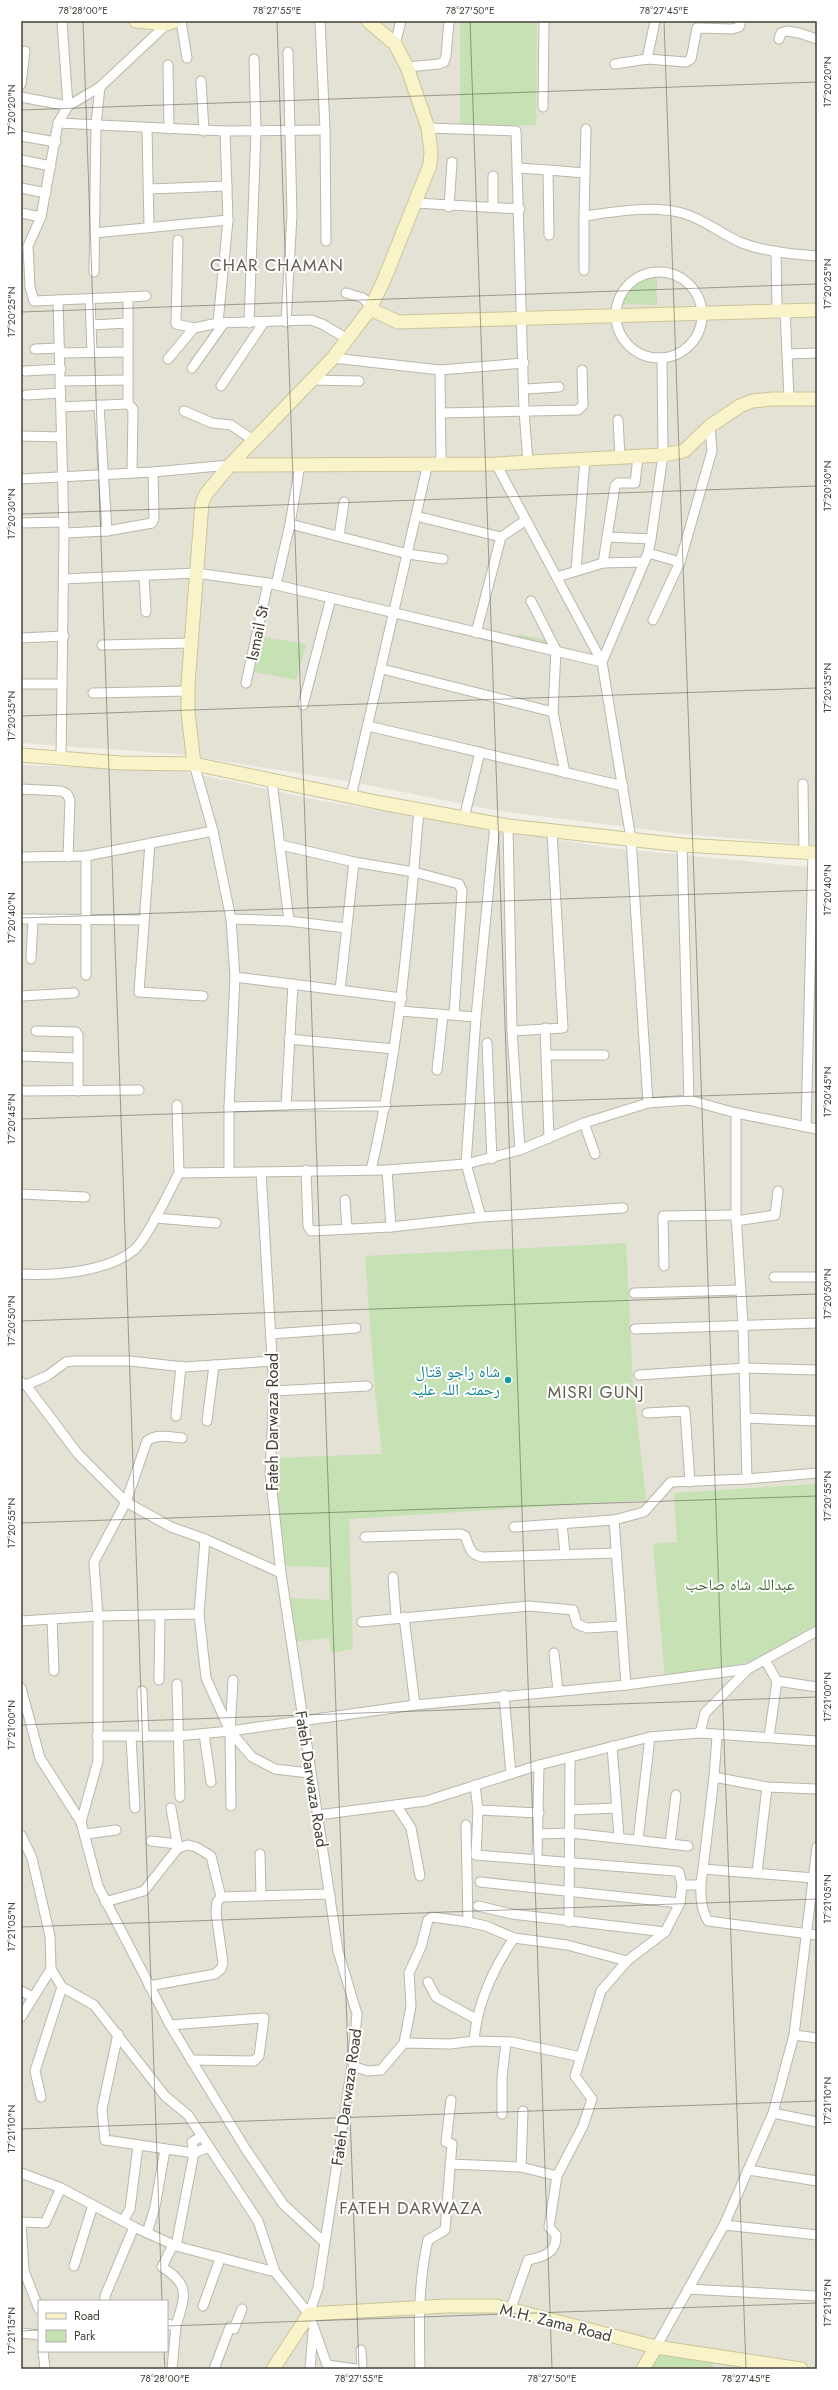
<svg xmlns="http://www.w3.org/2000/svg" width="838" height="2390" font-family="Jost,'Noto Naskh Arabic',sans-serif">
	<rect width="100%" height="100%" fill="#f1efe6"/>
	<g fill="#e4e1d5" fill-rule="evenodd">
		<polygon points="21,21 817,21 817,845 683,834 500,811 342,780 179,754 21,743"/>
		<path d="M21,765L182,771L322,801L610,848L817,868V2369H21ZM39,2301H167V2351H39Z"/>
	</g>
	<g fill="#c6e1b3">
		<polygon points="460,21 537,21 536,125 460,127"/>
		<path d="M657,277V305L621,304C629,284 637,280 657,277Z"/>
		<polygon points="519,634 546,640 551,647 516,639"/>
		<polygon points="264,637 306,644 296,680 254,672"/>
		<polygon points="626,1243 633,1383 646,1500 349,1519 353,1649 332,1653 329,1638 294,1642 286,1598 329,1600 329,1567 283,1566 274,1458 382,1454 375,1392 365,1256"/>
		<polygon points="817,1484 817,1629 755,1661 665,1678 653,1544 677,1542 674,1493"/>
		<polygon points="656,2348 715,2359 712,2369 644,2369"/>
	</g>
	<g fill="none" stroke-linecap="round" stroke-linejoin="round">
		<g stroke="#bbb7aa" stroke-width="11">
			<g id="street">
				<polyline points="62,21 68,106 58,123 41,217 28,246 30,287 34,301 128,297 128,323 91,325"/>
				<polyline points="181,21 187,58"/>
				<polyline points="320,21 325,130 326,241"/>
				<polyline points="779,39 781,33 787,31 799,33 817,39"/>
				<polyline points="395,44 401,21"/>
				<polyline points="647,59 655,21"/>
				<polyline points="615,64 647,59 686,62 691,59 697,28 732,29 739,27 741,21"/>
				<polyline points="168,65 169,129"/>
				<polyline points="407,67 439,64 444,62 446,56 449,21"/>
				<polyline points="201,81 204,131"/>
				<polyline points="21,84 25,51"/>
				<polyline points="21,97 68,106 100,87 167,24"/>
				<polyline points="543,107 544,21"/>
				<polyline points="58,123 225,131 325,130"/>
				<polyline points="147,128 149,227"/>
				<polyline points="428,128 516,131 524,411 528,462"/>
				<polyline points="21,136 56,142"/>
				<polyline points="21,160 51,166"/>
				<polyline points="518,168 548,170 549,235"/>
				<path d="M548,170L585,173L584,216C614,212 652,205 682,213C704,219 721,234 742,243C766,252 792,254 817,256"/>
				<polyline points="585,173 586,129"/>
				<polyline points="21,188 46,193"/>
				<polyline points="149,189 227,186"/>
				<polyline points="416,203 520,209"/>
				<polyline points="449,207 452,162"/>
				<polyline points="493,207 493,176"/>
				<polyline points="21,213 41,217"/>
				<polyline points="94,233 228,220"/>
				<polyline points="178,240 176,324 194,328 218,323 311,320 322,324 346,338"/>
				<polyline points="776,251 777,310"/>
				<polyline points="584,270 584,216"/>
				<circle cx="659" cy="315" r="43"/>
				<polyline points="94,272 96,124 100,87"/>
				<polyline points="346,293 363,298 371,306"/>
				<polyline points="128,297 146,296"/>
				<polyline points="90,299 92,352"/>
				<polyline points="58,300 64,533 61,758"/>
				<polyline points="785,310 789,398"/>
				<polyline points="286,322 292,215 288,52"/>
				<polyline points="128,323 128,404 133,409 132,473"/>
				<polyline points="218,323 228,220 225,131"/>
				<polyline points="249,323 256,131 254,59"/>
				<polyline points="35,349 60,348"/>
				<polyline points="60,353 128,352"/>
				<polyline points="787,354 817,353"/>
				<polyline points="333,358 440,370 524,363"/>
				<polyline points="168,359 194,328"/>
				<polyline points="192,368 224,323"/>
				<polyline points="440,370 441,463"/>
				<polyline points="25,371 61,369"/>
				<polyline points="311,380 359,381"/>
				<polyline points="61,381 128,380"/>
				<polyline points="221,386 264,322"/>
				<polyline points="525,389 559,387"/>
				<polyline points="26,395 61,393"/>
				<polyline points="99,405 107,531"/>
				<polyline points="61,407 128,404"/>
				<polyline points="184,411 212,423 231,425 253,440"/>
				<polyline points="442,413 578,410 583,405 582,370"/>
				<polyline points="618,420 620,457"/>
				<polyline points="21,436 61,437"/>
				<polyline points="496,464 602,662 631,839 648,1103"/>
				<polyline points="21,479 153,472 230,465"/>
				<polyline points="416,516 501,537"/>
				<polyline points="21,523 63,522"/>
				<polyline points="290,524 408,554 443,559"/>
				<polyline points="64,533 107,531 152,523 154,518 153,472"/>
				<polyline points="339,536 344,502"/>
				<polyline points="608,537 651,539"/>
				<polyline points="648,553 680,562"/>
				<polyline points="603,563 615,486 618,483 635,483 638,457"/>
				<polyline points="576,570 585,459"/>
				<polyline points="144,575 146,612"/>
				<polyline points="557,577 603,563 644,562"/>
				<polyline points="63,579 196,573 268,583 602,662 648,553 651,539 663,455 662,358"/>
				<polyline points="276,585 290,524 300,465"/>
				<polyline points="531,601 556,650 553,712 565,773"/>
				<polyline points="653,620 680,562 712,451 710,426"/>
				<polyline points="476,633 501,537 526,520"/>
				<polyline points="21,638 64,636"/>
				<polyline points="102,645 191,643"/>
				<polyline points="382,669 553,712"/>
				<polyline points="246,683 268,583"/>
				<polyline points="21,684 62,684"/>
				<polyline points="93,693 188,691"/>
				<polyline points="303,705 331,598"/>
				<polyline points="368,726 623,786"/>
				<polyline points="194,764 213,831 231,919 235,977 229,1107 229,1171"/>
				<polyline points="803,784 804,853"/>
				<polyline points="21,789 61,791 67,794 70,800 68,857"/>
				<polyline points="351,797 428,463"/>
				<polyline points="464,818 480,752"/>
				<polyline points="508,826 512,1031 520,1150"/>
				<polyline points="150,843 139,992 203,996"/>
				<polyline points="281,845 354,862 414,872 459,884 462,891 454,1015"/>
				<polyline points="682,845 689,1100"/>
				<polyline points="86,856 86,975"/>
				<polyline points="21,857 86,856 213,831"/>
				<polyline points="21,919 144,920"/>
				<polyline points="231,919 289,921 272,781"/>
				<polyline points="289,921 346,928"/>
				<polyline points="31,959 33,919"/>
				<polyline points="235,977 402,998"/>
				<polyline points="340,990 354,862"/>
				<polyline points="21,996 74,993"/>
				<polyline points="400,1011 476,1017"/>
				<polyline points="545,1028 549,1138"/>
				<polyline points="36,1031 76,1032 78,1035 78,1091"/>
				<polyline points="512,1031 563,1028 552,831"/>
				<polyline points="289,1039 394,1049"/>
				<polyline points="487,1043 492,1159"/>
				<polyline points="547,1055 604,1055"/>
				<polyline points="21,1056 78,1058"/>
				<polyline points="437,1070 443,1015"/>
				<polyline points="21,1091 139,1090"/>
				<polyline points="177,1105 179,1173"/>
				<polyline points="286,1106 386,1106"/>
				<polyline points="229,1107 286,1106 293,984"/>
				<polyline points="736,1113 736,1215 743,1324 747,1479 817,1473"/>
				<polyline points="584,1123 595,1154"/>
				<polyline points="806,1127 813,853"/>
				<polyline points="306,1170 308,1226 311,1231 391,1227"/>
				<path d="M371,1170C399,1051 409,930 419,809"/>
				<polyline points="387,1170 391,1227 481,1217 623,1208"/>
				<polyline points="261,1172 274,1391 270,1472 281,1573 338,1951 357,2014 352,2066 318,2288 309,2314"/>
				<polyline points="21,1194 85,1197"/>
				<polyline points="345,1200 347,1229"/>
				<polyline points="481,1217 466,1164 476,1017 495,824"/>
				<polyline points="155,1218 216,1223"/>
				<polyline points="736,1221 775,1215 778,1191"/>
				<polyline points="664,1266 663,1216 736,1215"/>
				<path d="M21,1274C54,1276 107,1272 134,1250C147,1239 170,1190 179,1173L387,1170L466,1164L520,1150L584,1123L648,1103L689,1100L736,1113L817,1129"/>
				<polyline points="774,1277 817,1277"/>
				<polyline points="634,1293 740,1290"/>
				<polyline points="635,1329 817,1323"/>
				<polyline points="271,1334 356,1328"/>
				<polyline points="639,1375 744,1368 817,1370"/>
				<polyline points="21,1382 26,1385 78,1454 126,1502 171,1527 205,1539 281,1573"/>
				<polyline points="26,1385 47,1376 66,1362 74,1361 130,1361 184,1367 273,1361"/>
				<polyline points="274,1391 367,1386"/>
				<polyline points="647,1413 685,1411 690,1482"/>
				<polyline points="176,1416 181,1366"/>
				<polyline points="745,1418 817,1421"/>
				<polyline points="207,1421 214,1365"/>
				<path d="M182,1438C170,1437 157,1433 147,1441L126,1502L94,1562L98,1616V1761L81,1822L98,1886L170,2025L245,2148L283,2204L324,2242"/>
				<polyline points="614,1520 626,1685"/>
				<polyline points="562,1524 565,1553"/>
				<polyline points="514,1527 614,1520 644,1512 671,1482 747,1479"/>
				<path d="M365,1537L461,1534L465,1536C470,1547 469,1554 482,1557L617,1553"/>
				<polyline points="205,1539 199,1614 206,1678 230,1731 252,1757 275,1769 309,1773"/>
				<polyline points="393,1577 396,1617"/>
				<polyline points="404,1617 415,1705"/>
				<polyline points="52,1619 54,1671"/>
				<polyline points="21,1621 98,1616 199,1614"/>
				<polyline points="362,1622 529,1606 573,1610 577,1624 587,1628 621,1626"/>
				<polyline points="554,1653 558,1691"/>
				<polyline points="765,1660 777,1681 817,1687"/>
				<polyline points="159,1680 160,1616"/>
				<polyline points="177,1684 180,1797"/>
				<polyline points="21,1688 40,1758 81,1822"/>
				<polyline points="142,1691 144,1737"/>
				<polyline points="504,1695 511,1774"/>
				<polyline points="700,1733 705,1713 748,1669"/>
				<polyline points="204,1734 211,1782"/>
				<polyline points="97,1736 178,1736 230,1731 415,1705 626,1685 748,1669 817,1631"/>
				<polyline points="717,1736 714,1777 767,1787 817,1789"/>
				<polyline points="131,1737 135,1808"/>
				<polyline points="769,1737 777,1681"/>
				<polyline points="612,1746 619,1837"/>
				<polyline points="475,1785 478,1810 476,1855 674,1871 679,1872 682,1885"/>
				<polyline points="396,1805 411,1828 420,1876"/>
				<polyline points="231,1806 230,1731 233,1680"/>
				<polyline points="171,1808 178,1848"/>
				<polyline points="478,1810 539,1813"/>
				<polyline points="570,1810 616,1808"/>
				<polyline points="318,1815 426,1801 539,1765 650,1737 700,1733 817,1741"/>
				<polyline points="466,1825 468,1922"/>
				<polyline points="86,1834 116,1830"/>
				<polyline points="539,1834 571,1833 688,1846"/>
				<polyline points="21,1835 32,1858 50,1936 51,1969 62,1987 94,2005 165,2096 188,2115 258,2221 275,2272 309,2314 327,2365 356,2369"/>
				<polyline points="638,1840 650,1737"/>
				<polyline points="151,1841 177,1844"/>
				<polyline points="670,1844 676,1795"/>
				<polyline points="260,1854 261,1895"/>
				<polyline points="537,1859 539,1765"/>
				<polyline points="703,1869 714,1777"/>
				<polyline points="757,1873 767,1787"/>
				<path d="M814,1878L703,1869C700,1885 699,1906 708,1921L817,1935"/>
				<polyline points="480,1882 680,1903"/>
				<polyline points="105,1902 144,1891 178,1848 188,1845 196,1847 211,1856 221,1897"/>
				<polyline points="478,1906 512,1914 665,1932"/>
				<polyline points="569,1922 570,1758"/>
				<polyline points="428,1982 436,1997 476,2019"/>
				<polyline points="149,1986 215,1974 221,1969 223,1963 216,1913 217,1902 221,1897 330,1894"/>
				<polyline points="21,1991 33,1997"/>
				<polyline points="21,2017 51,1969"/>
				<polyline points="170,2025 264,2018 259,2056 254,2061 191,2060"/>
				<polyline points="118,2034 102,2109 105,2140 194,2153 209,2147"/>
				<polyline points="794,2035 817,2038"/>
				<path d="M474,2041C477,2003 493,1969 514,1938"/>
				<polyline points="404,2043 411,2006 409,1973 421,1947 428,1920 432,1917 468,1922 486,1926 514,1938 567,1945 627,1961"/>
				<polyline points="352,2066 368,2071 381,2070 404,2043 450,2044 474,2041 512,2042 581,2057"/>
				<polyline points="41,2097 35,2071 62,1987"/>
				<polyline points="523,2111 521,2167 557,2176"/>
				<polyline points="773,2113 817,2122"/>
				<polyline points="502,2114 502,2078 506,2042"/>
				<polyline points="450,2164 521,2167"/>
				<polyline points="748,2170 817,2181"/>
				<polyline points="21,2173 61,2188 134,2227 176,2246 275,2272"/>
				<polyline points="123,2221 130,2209 138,2146"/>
				<polyline points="21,2222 24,2271 39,2309"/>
				<polyline points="21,2222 45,2223 61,2188"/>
				<polyline points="724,2225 817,2235"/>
				<polyline points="147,2233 155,2207 165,2150"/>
				<path d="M173,2245L162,2267C191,2285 185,2296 176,2326"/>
				<polyline points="176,2246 194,2153 192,2142 202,2136"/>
				<polyline points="74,2266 93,2205"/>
				<polyline points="688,2289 817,2296"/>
				<polyline points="105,2301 105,2296 134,2227"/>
				<polyline points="203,2306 220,2259"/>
				<path d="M511,2308L528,2260C543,2257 557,2253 556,2235L549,2227L557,2176L583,2126L592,2099L575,2076L601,1991L627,1961L665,1932L680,1903L682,1885H700"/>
				<polyline points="167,2324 176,2326 172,2369"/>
				<polyline points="21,2333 39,2335"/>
				<polyline points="656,2347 724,2225 773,2113 794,2035 817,1847"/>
				<polyline points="361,2350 362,2369"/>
				<polyline points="43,2351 45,2369"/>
				<polyline points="214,2369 230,2327 234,2329 242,2309"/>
				<polyline points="310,2369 313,2332"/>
				<path d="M420,2369C419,2325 418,2283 428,2240L445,2230L452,2144L446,2142L451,2100"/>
			</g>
		</g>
		<g stroke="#ccc59a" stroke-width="15">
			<g id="secondary">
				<polyline points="136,21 167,24 175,21"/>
				<polyline points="370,309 398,322 817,310"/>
				<polyline points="230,465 496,464 663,455 684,451 710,426 740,406 752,401 773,399 817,399"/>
				<polyline points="21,755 121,763 194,764 381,803 508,826 682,845 817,853"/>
				<polyline points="194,764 188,712 188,684 202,503 206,494 230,465 333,358 370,309 384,280 430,165 431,152 428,128 407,67 395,44 368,21"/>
				<polyline points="273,2369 309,2314 446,2306 496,2306 656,2347 801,2369"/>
				<polyline points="643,2369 656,2347"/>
			</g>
		</g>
		<use href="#street" stroke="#fff" stroke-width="9"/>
		<use href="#secondary" stroke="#f8f3c9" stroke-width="13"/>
	</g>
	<path fill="none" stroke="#433f36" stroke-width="1" stroke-opacity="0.45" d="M83,21L162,2301M277,21L359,2369M470,21L552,2369M664,21L746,2369M21,110L817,82M21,312L817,284M21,514L817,486M21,716L817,688M21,918L817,890M21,1119L817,1092M21,1321L817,1294M21,1523L817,1496M21,1725L817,1697M21,1927L817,1899M21,2129L817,2101M167,2326L817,2303M21,2331L39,2330M164,2351L165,2369"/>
	<circle fill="#0f9aa8" stroke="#fff" stroke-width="1.5" cx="508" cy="1380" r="4"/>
	<g text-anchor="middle" stroke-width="4" stroke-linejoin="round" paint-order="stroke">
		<g font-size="16" fill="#433f36" stroke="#fff">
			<text transform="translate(257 633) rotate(-78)" y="6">Ismail St</text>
			<text transform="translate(272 1422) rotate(-90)" y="6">Fateh Darwaza Road</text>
			<text transform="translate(312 1779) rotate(81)" y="6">Fateh Darwaza Road</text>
			<text transform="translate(346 2097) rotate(-82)" y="6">Fateh Darwaza Road</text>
			<text transform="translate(556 2322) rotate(14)" y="6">M.H. Zama Road</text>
		</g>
		<g font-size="16" fill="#0d838f" stroke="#fff" text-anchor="end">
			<text x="500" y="1377">شاہ راجو قتال<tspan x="500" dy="18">رحمتہ اللہ علیہ</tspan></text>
		</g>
		<g font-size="16" fill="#3f6e30" stroke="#fff">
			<text x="740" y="1590">عبداللہ شاہ صاحب</text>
		</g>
		<g font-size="17" letter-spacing="1" fill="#645e4f" stroke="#fff">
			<text x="277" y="271">CHAR CHAMAN</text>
			<text x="596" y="1398">MISRI GUNJ</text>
			<text x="411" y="2214">FATEH DARWAZA</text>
		</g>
	</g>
	<rect width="838" height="2390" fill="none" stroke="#ffffff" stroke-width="44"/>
	<rect x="38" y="2300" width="130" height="52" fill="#ffffff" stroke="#b4b2af"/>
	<rect x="46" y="2313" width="20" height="6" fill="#f8f3c9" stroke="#b4b2af"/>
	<text x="74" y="2320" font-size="12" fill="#433f36">Road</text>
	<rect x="46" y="2330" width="20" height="12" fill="#c6e1b3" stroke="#b4b2af"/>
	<text x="74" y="2340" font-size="12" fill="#433f36">Park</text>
	<rect x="22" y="22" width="794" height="2346" fill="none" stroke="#433f36" stroke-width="1.5"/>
	<g font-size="10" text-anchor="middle" fill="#433f36">
		<text x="83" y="14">78°28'00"E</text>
		<text x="277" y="14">78°27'55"E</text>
		<text x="470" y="14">78°27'50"E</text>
		<text x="664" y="14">78°27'45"E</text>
		<text transform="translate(827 82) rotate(-90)" y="4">17°20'20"N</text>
		<text transform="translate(11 110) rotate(-90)" y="4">17°20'20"N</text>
		<text transform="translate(827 284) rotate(-90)" y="4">17°20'25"N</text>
		<text transform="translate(11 312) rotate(-90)" y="4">17°20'25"N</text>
		<text transform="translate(827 486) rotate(-90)" y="4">17°20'30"N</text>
		<text transform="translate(11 514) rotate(-90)" y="4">17°20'30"N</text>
		<text transform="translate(827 688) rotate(-90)" y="4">17°20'35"N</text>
		<text transform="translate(11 716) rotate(-90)" y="4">17°20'35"N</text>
		<text transform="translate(827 890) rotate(-90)" y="4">17°20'40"N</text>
		<text transform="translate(11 918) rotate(-90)" y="4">17°20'40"N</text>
		<text transform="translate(827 1092) rotate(-90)" y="4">17°20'45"N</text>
		<text transform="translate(11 1119) rotate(-90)" y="4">17°20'45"N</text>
		<text transform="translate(827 1294) rotate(-90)" y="4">17°20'50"N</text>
		<text transform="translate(11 1321) rotate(-90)" y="4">17°20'50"N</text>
		<text transform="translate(827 1496) rotate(-90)" y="4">17°20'55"N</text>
		<text transform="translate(11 1523) rotate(-90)" y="4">17°20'55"N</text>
		<text transform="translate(827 1697) rotate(-90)" y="4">17°21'00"N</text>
		<text transform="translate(11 1725) rotate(-90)" y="4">17°21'00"N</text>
		<text transform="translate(827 1899) rotate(-90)" y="4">17°21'05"N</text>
		<text transform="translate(11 1927) rotate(-90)" y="4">17°21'05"N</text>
		<text transform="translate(827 2101) rotate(-90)" y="4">17°21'10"N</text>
		<text transform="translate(11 2129) rotate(-90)" y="4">17°21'10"N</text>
		<text transform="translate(827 2303) rotate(-90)" y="4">17°21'15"N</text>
		<text transform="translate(11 2331) rotate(-90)" y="4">17°21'15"N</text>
		<text x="165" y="2382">78°28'00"E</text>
		<text x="359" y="2382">78°27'55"E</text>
		<text x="552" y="2382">78°27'50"E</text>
		<text x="746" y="2382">78°27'45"E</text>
	</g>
</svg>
